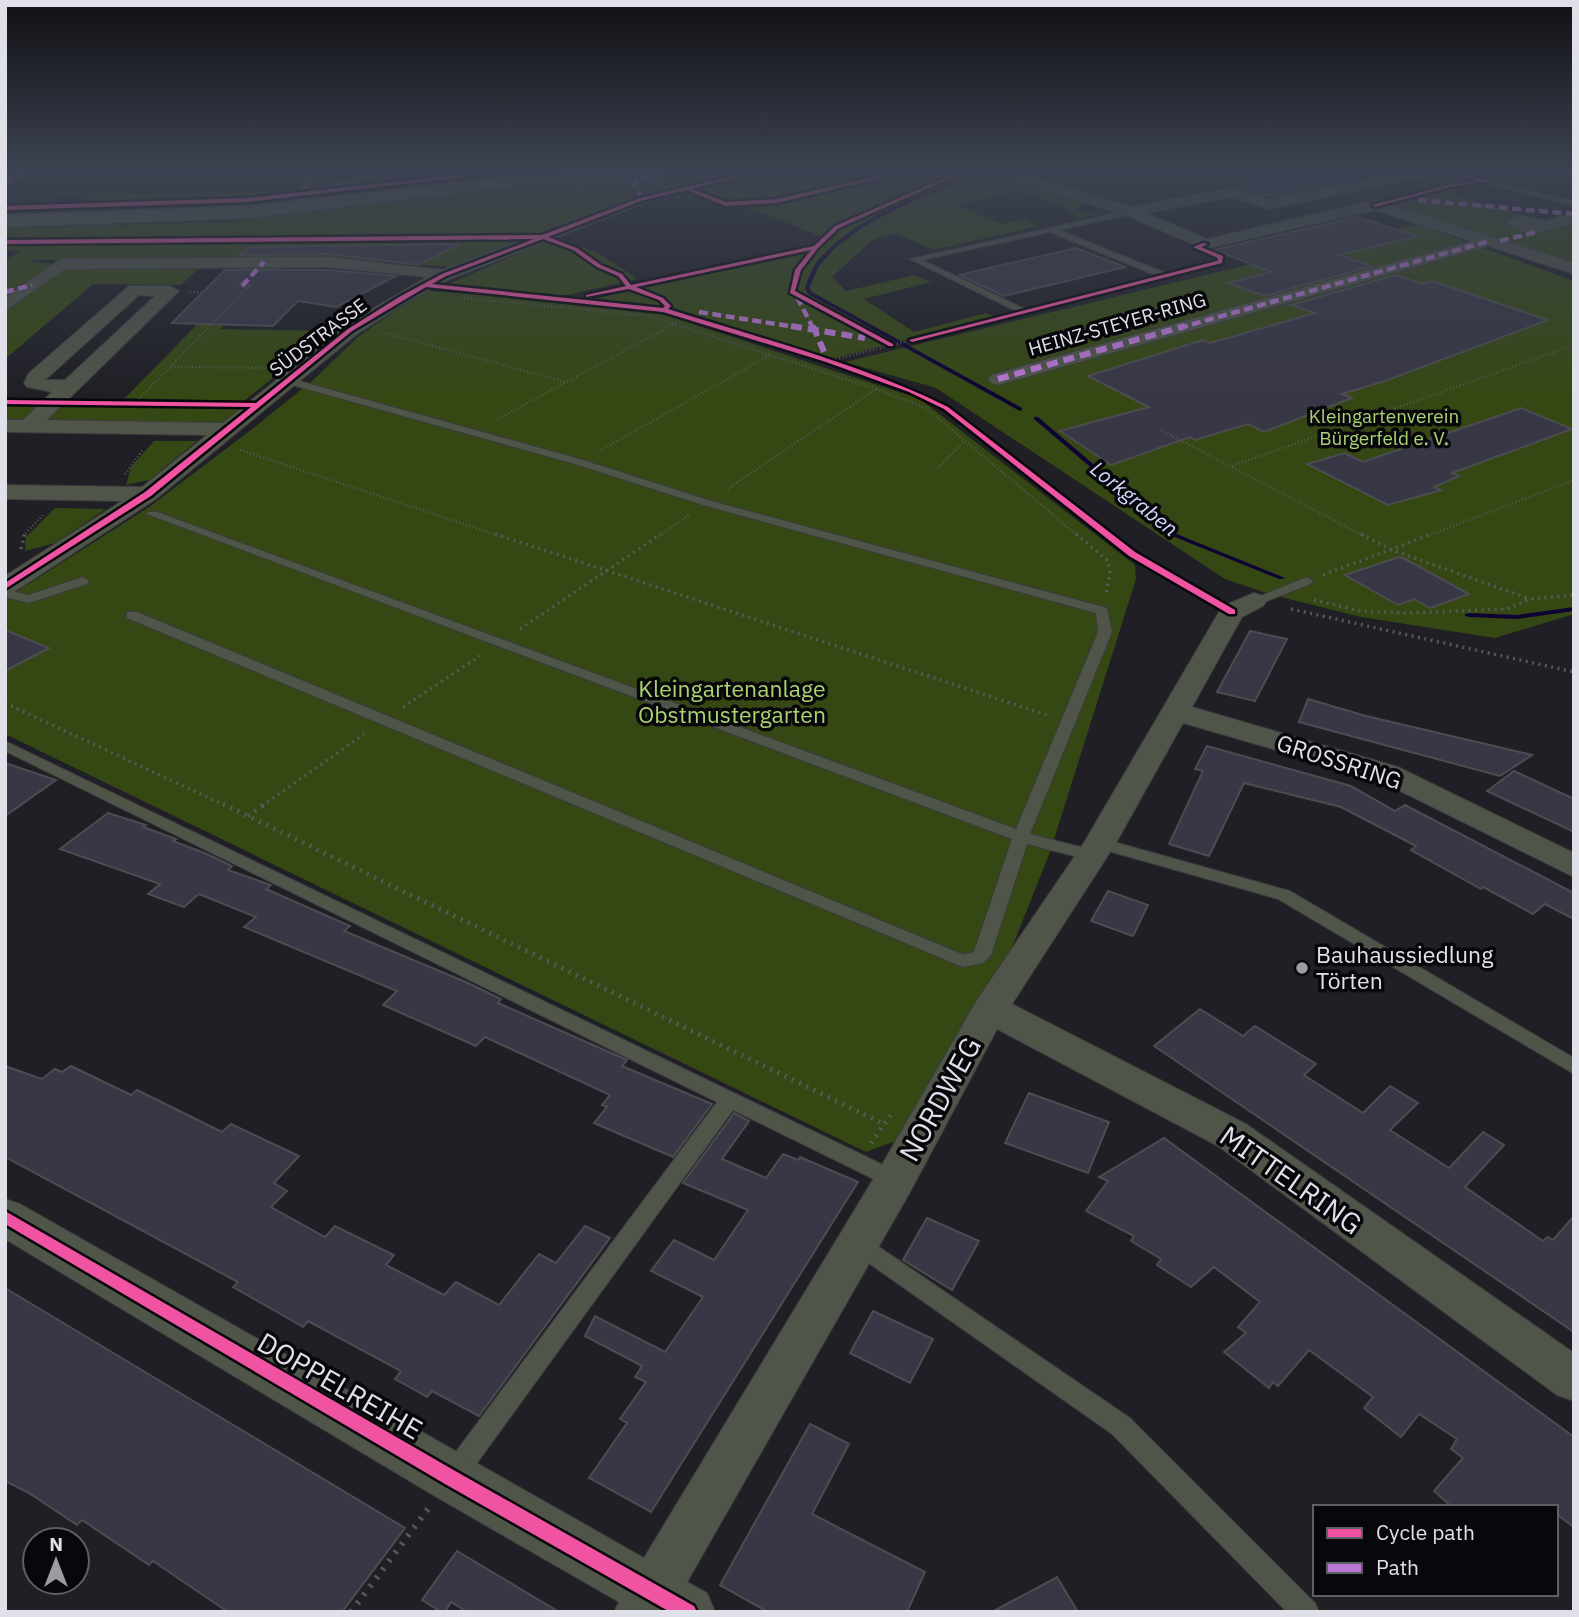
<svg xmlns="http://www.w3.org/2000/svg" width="1579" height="1617" font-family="'IBM Plex Sans',sans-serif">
	<rect width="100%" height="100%" fill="#1f1f25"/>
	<g fill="#354813">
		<polygon points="35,168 41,169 110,173 103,180 19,179"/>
		<polygon points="702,168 765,168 627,202 453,267 338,258 34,260 42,252 31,262 61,264 206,262 181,285 93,284 5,359 5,261 20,251 5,250 5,228 224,222 519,185 669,176 668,172"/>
		<polygon points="795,168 967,168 1080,201 1084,205 1075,209 1086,214 1101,213 1080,218 1065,212 1070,210 1020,191 957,205 1002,224 1023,219 1039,226 934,250 895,233 872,240 832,277 846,291 915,275 931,282 864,299 914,332 986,313 996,317 819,362 679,314 583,303 620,292 812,250 820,236 693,186"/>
		<polygon points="1111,168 1227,168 1152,184"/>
		<polygon points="264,192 265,194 160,202 81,202 91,194"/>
		<polygon points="1448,193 1527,216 1502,223 1521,229 1574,217 1574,264 1390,206"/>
		<polygon points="1417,224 1574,281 1574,614 1495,638 1361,617 1269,594 1225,579 936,388 845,362"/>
		<polygon points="554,238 600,254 637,279 541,301 659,313 920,399 1135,565 1136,579 1050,852 1009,955 896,1141 866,1152 5,734 5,599 149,507 251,430 312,381 358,337 400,307 430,291 502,297 438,289"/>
		<polygon points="302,264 294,268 275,269 220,329 331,331 244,401 125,398 233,288 219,287 245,265"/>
		<polygon points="5,402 259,405 231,429 5,426"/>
		<polygon points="154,441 197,441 149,480 126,485 131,467"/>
		<polygon points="55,508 106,509 55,543 25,551 26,537"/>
	</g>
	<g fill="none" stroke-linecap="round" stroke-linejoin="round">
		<g fill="#0e0334" fill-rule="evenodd">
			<path d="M986,168H992L914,201L885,215L859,230L836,247L819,266L809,288L812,292L1022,408V410L1020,411L808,294L805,288C808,280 811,270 816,263C855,214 930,192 986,168Z"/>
			<polygon points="1034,417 1038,417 1174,533 1285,578 1283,579 1279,579 1170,535 1034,419"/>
			<polygon points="1574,607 1574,611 1517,619 1468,617 1464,615 1468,613 1517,615"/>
		</g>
	</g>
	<g fill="#383746" stroke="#4c4c51" stroke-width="2">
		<polygon points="1248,168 1353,168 1354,179 1270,196 1245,189"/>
		<polygon points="1357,217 1417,236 1339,255 1371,266 1265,296 1228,283 1272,272 1214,250"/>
		<polygon points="459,244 419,265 328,254 241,255 249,247"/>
		<polygon points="1076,248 1125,267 1004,296 959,275"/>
		<polygon points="225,270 328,270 396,276 336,307 298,301 273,326 172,323"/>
		<polygon points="1396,275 1423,284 1432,281 1548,320 1385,381 1342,394 1352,398 1264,432 1248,424 1195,440 1190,437 1111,465 1060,431 1149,407 1088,376 1203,340 1210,343 1315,313 1291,305"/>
		<polygon points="1521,408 1572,429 1452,473 1459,476 1434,487 1441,490 1388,505 1307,464 1345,453 1363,462"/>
		<polygon points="1399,557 1405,559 1469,594 1430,608 1414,599 1398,605 1345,575"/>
		<polygon points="5,630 49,648 5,671"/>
		<polygon points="1250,631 1287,639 1255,701 1217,692"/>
		<polygon points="1308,699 1366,716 1532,755 1500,776 1299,722"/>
		<polygon points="1207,746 1351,786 1395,811 1405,805 1574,893 1574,919 1545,904 1533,914 1483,887 1481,889 1411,850 1416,846 1341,807 1244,783 1209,856 1169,844 1203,771 1195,769"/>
		<polygon points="5,763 56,780 5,816"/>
		<polygon points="1514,771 1574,799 1574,832 1487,791"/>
		<polygon points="108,813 146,825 143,827 176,839 173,841 207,854 232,866 228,870 271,885 266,889 350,926 344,931 468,983 501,999 498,1003 627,1060 622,1066 712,1104 673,1157 594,1123 607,1107 602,1105 610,1095 485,1037 476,1046 383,1005 397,991 244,927 256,917 199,894 184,907 148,894 160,884 60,849"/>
		<polygon points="1108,891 1148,905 1133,936 1091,921"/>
		<polygon points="1200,1009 1243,1036 1255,1026 1316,1064 1304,1075 1363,1113 1390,1086 1418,1103 1390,1130 1449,1168 1483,1132 1504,1145 1465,1187 1543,1241 1548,1237 1553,1240 1574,1216 1574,1332 1154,1046"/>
		<polygon points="5,1066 42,1079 55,1069 62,1072 71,1066 131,1095 137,1090 222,1132 231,1124 299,1156 274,1183 287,1191 271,1207 325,1237 335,1226 394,1255 386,1265 444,1295 456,1282 499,1305 539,1254 556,1263 585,1226 610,1238 479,1416 432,1391 427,1397 413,1389 395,1379 401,1371 308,1321 303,1327 291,1320 233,1287 238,1282 5,1157"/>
		<polygon points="1029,1093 1109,1122 1088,1173 1005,1143"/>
		<polygon points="734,1113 749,1121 722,1159 766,1178 783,1154 798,1160 800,1157 858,1182 651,1512 589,1478 627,1423 620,1419 646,1382 635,1377 642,1366 585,1336 595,1316 665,1352 703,1297 651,1271 674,1240 714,1260 748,1210 683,1183"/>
		<polygon points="1164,1138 1574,1437 1574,1527 1556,1514 1556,1507 1452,1507 1434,1491 1463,1458 1451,1449 1457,1439 1419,1414 1401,1437 1364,1408 1373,1397 1309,1350 1278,1386 1273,1382 1269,1388 1224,1352 1246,1333 1238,1327 1260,1302 1214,1267 1191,1287 1157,1265 1161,1259 1131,1241 1134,1236 1086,1211 1108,1181 1099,1177"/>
		<polygon points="927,1218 979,1241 952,1290 903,1260"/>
		<polygon points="5,1288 405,1528 342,1612 228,1612 153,1561 149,1565 82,1520 77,1525 29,1493 5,1481"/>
		<polygon points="873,1311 933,1339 910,1383 850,1353"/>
		<polygon points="810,1424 849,1444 812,1514 925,1572 907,1612 768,1612 720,1585"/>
		<polygon points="457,1551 559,1612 467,1612 451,1602 445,1612 441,1612 422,1600"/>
		<polygon points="1057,1577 1078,1612 992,1612"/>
	</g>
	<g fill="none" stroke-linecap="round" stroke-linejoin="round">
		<g stroke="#3b3b3f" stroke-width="2">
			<g id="lane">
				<polygon points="313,168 320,168 297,202 291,202"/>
				<path d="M327,168H334L328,178C342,184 353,180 365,173C396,172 441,163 466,187L459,189C435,168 396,176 367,177L364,181L322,192L308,201H302V197L316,188L331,185L320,179Z"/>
				<polygon points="720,177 723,181 589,183 579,190 572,188 587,179"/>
				<polygon points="1486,179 1574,202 1574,206 1483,183"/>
				<polygon points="1130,210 1133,214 1059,230 1168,274 1168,278 1162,278 1050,232 922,260 1027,310 1029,312 1024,315 910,259"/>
				<polygon points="289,378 583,460 711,501 1107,608 1112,632 1030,834 1096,851 1098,855 1090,860 1027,844 991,955 983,963 963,967 127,618 127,612 137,612 964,955 974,952 1012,839 147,514 149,512 157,512 1016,829 1098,632 1096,613 703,505 575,464 285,383 285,379"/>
				<polygon points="83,577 89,581 87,584 29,603 5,597 5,589 28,595"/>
				<polygon points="1307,577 1313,581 1311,584 1259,604 1254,605 1248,601"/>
				<polygon points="5,741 902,1174 905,1180 902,1186 895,1188 888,1186 733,1110 464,1481 455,1485 446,1481 443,1473 446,1465 717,1102 5,751"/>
				<polygon points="1100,838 1290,891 1574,1058 1574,1074 1278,899 1094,847 1092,843"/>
				<polygon points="858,1235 866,1238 1130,1418 1315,1603 1319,1612 1287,1612 1112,1434 850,1250 847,1244 850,1238"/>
			</g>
		</g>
		<g stroke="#3b3b3f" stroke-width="2">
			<g id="street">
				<path d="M753,168H779L647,202L450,279L407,302L357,334L156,499L14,592L5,595V576L122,501L5,499V485L142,487L207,435L5,432V420H23L52,392L27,387L24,383L28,374L129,286H170L179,291L47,420L223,423L343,326L427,277L328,267L65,269L5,311V297L61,259L328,257L443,270L637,196ZM139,295L155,296L65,380H45Z"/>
				<polygon points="1010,168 1030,168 1022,174 1131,207 1232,188 1270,199 1425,168 1443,168 1442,173 1437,174 1269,209 1231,197 1146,213 1207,239 1375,200 1574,263 1574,274 1488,246 998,385 991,383 988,379 991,375 1471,241 1374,210 1205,249 1125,215 1003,177 1003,171"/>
				<polygon points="1574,213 1574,223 1530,234 1505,222 1520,215 1545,221"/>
				<polygon points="1254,593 1263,596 1267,601 1263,606 1242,617 1192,707 1398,767 1574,853 1574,877 1376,779 1183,723 1116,843 1012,1004 1246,1124 1574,1353 1574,1401 1557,1395 1218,1146 997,1029 910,1192 687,1582 707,1593 715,1612 614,1612 619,1602 433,1495 5,1239 5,1199 20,1204 644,1558 880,1168 977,1000 1085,841 1219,612 1223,606"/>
			</g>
		</g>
		<g stroke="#3b3b3f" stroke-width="3">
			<polygon id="secondary" points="5,168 25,168 5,180"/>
		</g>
		<g stroke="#3b3b3f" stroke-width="3">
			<polygon id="primary" points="609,168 684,168 675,173 505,187 249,218 5,227 5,215 249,206 505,177"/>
		</g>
		<g stroke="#565a55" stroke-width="2.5" stroke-dasharray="1 2.5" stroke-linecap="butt">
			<polyline points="46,168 124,170"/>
			<polyline points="1108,168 1152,185 1223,170 1228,172"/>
			<polyline points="1567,168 1574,170"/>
			<polyline points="1455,173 1474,170"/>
			<polyline points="1261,180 1312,170"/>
			<polyline points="1447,187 1469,183"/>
			<polyline points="59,193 137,192"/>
			<polyline points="1182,271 1207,265"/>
			<polyline points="190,292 203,292"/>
			<polyline points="464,298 649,316 876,389 726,490"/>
			<polyline points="1039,308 1136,283"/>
			<polyline points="385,333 566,382"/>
			<polyline points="828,361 911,391 946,408 1108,536"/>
			<polyline points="829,361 997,318"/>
			<polyline points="171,367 267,368"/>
			<polyline points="5,389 8,389"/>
			<polyline points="876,389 926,408 1078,536"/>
			<polyline points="134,404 249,286 236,286"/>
			<polyline points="496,420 676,323"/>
			<polyline points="1161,430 1364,536"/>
			<polyline points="240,450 500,536"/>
			<polyline points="601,450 770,355"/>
			<polyline points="1232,466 1574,345"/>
			<polyline points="938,468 964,441"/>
			<polyline points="125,474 143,450"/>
			<polyline points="23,536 44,514"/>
			<polyline points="659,536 689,515"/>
			<polyline points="1427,536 1574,480"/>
		</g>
		<g stroke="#565a55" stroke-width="3.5" stroke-dasharray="2 4.5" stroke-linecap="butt">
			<polyline points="495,534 1050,716"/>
			<polyline points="1076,534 1108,561 1110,573 1106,594"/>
			<polyline points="1106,534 1132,554 1211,598"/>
			<polyline points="1361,534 1392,550 1530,599"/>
			<polyline points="21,549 25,534"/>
			<polyline points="1323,575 1432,534"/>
			<polyline points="1314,600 1361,611 1403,613 1507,609 1530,599 1574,595"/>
			<polyline points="1291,609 1574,672"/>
			<polyline points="520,629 661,534"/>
			<polyline points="5,703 226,806"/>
			<polyline points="403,707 480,656"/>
			<polyline points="262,806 364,734"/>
		</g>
		<g stroke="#565a55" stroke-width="5" stroke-dasharray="2 6" stroke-linecap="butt">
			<polyline points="223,804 882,1123"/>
			<polyline points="248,816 265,804"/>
			<polyline points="871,1143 892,1113"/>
		</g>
		<polyline stroke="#565a55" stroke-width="6" stroke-dasharray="2.5 8" stroke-linecap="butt" points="351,1612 428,1509"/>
		<use href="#lane" fill="#4f5548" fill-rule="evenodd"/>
		<use href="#street" fill="#4f5548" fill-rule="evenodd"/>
		<use href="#secondary" fill="#5a6150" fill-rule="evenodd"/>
		<use href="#primary" fill="#596050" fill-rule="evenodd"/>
		<g stroke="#ba77d6" stroke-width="4.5" stroke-dasharray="9 4.5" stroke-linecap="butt">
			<polyline points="5,184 29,168"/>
			<polyline points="642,199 634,185 640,177 663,175 658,168"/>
			<polyline points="1418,200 1574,214"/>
			<polyline points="1500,241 1537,232"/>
			<polyline points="242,286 264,262"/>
			<polyline points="5,292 32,285"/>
			<polyline points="797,297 813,328"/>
			<polyline points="699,312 802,328"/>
			<polyline points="1179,328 1489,241"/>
		</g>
		<g stroke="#ba77d6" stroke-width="6" stroke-dasharray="11 6" stroke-linecap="butt">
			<polyline points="791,326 865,338"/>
			<polyline points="813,326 828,361"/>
			<polyline points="998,379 1185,326"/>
		</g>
		<g stroke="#08080c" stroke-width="5">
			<g id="cycleway">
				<polygon points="523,168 539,168 248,202 5,210 5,206 248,198"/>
				<path d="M765,168H774L692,189L726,202L777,199L914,168H923L777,203L725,206L687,190L644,200L548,237L577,248L601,265L622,274L631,285L814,246L835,226L967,168H973L839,228L818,248L801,270L795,291L893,344V346H889L790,293L795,270L811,250L636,287L663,298L671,306L668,309C762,339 859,363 948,407L1135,552L1235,610V614H1229L1129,556L944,409L909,392L826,362L663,312L426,287L352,331L151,496L5,589V583L145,492L251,407L5,404V400L256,403L348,329L399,297L442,274L534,239L5,244V240L542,235L640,198L682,188L684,186L687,187ZM543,239L573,250L597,267L618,276L626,286L586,295V297L629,289L659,300L665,306L663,308L432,284L446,276Z"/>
				<polygon points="1453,172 1488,181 1449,187 1375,207 1372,205 1449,185 1479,181 1453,174"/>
				<polygon points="1203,243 1208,244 1201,247 1223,256 1222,263 912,342 909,340 1217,261 1218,258 1193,247"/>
				<polygon points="5,1211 457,1472 694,1606 697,1612 670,1612 445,1484 5,1224"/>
			</g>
		</g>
		<use href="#cycleway" fill="#f153a3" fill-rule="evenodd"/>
	</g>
	<linearGradient id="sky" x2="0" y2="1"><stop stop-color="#111114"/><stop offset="0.43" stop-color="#3c4251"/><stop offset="1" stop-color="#3c4251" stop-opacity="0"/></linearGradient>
	<rect width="1579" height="395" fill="url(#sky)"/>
	<circle fill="#9c9da4" stroke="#08080c" stroke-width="2.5" cx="1302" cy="968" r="7"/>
	<g text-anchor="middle" stroke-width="7" stroke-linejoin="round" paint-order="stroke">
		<g font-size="19" fill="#e0e1e8" stroke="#08080c">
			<text transform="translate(1117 324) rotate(-16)" y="7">HEINZ-STEYER-RING</text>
			<text transform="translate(318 337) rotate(-37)" y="7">SÜDSTRASSE</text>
		</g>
		<g font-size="19" fill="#abd371" stroke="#08080c">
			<text x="1384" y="423">Kleingartenverein<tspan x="1384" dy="22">Bürgerfeld e. V.</tspan></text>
		</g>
		<g font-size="21" font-style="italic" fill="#d5d8ff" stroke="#08080c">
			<text transform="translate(1134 499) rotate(39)" y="7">Lorkgraben</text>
		</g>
		<g font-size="23" fill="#abd371" stroke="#08080c">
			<text x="732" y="697">Kleingartenanlage<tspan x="732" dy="26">Obstmustergarten</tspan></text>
		</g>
		<g font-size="23" fill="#e0e1e8" stroke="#08080c">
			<text transform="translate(1339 762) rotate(18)" y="8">GROSSRING</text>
		</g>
		<g font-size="23" fill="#e0e1e8" stroke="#08080c" text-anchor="start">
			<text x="1316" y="963">Bauhaussiedlung<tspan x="1316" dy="26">Törten</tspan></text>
		</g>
		<g font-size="28" fill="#e0e1e8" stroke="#08080c">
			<text transform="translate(940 1099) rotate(-61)" y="10">NORDWEG</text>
			<text transform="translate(1291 1180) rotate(35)" y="10">MITTELRING</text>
			<text transform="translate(340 1386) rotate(30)" y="10">DOPPELREIHE</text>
		</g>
	</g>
	<rect width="1579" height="1617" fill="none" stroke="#e0e1e8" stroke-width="14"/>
	<rect x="1313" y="1505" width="245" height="91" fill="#08080c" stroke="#5e5f64" stroke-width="2"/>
	<rect x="1327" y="1528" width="35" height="10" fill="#f153a3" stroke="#5e5f64" stroke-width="2"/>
	<text x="1376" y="1540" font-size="21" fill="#e0e1e8">Cycle path</text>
	<rect x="1327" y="1563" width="35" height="10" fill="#ba77d6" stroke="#5e5f64" stroke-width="2"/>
	<text x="1376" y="1575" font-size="21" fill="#e0e1e8">Path</text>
	<g transform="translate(56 1561)"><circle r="33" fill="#08080c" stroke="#5e5f64" stroke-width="2"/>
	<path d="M0-5L12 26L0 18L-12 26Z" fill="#9c9da4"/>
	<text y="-10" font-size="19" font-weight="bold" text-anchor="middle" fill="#e0e1e8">N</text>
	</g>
</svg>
